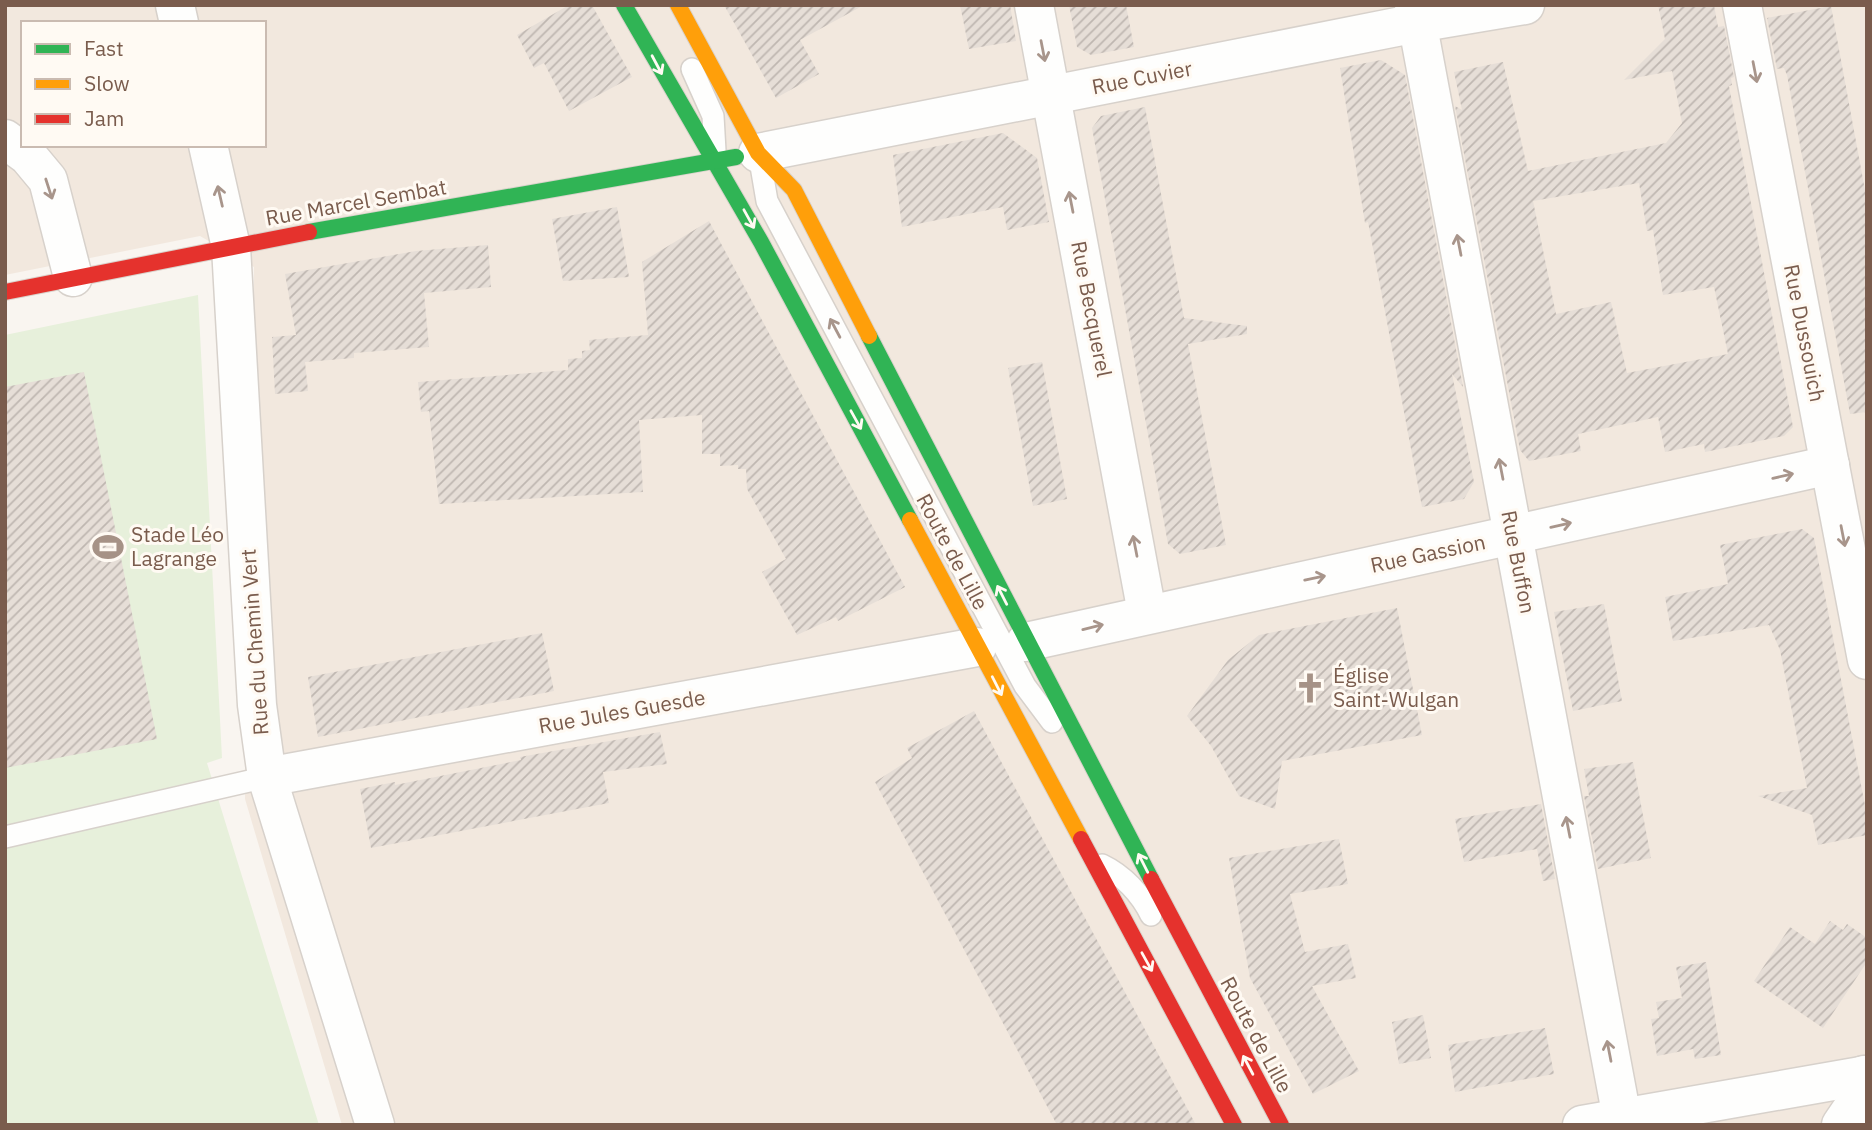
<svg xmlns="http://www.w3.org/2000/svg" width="1872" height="1130" font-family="'IBM Plex Sans',sans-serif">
	<defs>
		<pattern id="building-hatch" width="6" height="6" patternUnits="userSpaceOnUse" patternTransform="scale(1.75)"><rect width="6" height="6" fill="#e6ded7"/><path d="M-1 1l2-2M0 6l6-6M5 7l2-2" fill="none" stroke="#bfb7b1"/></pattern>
	</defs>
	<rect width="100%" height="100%" fill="#f9f5f0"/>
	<path fill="#f2e8de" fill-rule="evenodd" d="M5,5H1867V1125H342L245,799L254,267L200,236L5,275ZM23,23H264V145H23Z"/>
	<polygon fill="#e7f0db" points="198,295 222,758 207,763 319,1125 5,1125 5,335"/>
	<g fill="url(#building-hatch)" fill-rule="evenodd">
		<polygon points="569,5 592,5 632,77 569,111 544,63 534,68 517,35"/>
		<polygon points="724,5 864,5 800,40 819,74 776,98"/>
		<polygon points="960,5 1010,5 1016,41 969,49"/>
		<polygon points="1069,5 1126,5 1134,47 1091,55 1077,47"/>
		<path d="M1658,5H1714L1718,27L1724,26L1734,77L1731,78L1732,85L1729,86L1793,427L1784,436L1705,452L1704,444L1665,452L1658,417L1578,434L1581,451L1529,461L1520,450L1455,106L1462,110L1454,72L1503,62L1528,171L1666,143L1682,123L1672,71L1624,80L1665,39ZM1639,183L1647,231L1653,230L1663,295L1714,287L1728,354L1627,373L1611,302L1556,314L1533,201Z"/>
		<polygon points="1831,6 1867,201 1867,412 1850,414 1787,75 1784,68 1777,69 1767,18"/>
		<polygon points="1381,60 1405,75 1463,387 1452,374 1474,482 1464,499 1422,507 1368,222 1365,223 1340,68"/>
		<polygon points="1145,107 1184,318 1247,326 1247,334 1188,344 1226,545 1180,554 1168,544 1092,128 1101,116"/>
		<polygon points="1003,133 1037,158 1049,222 1007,230 1003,207 902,227 893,155"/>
		<polygon points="617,207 629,277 563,281 552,219"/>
		<polygon points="709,221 905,587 838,621 836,617 797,635 762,572 786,559 747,489 746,469 738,469 738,465 720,466 720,454 702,454 702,415 639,420 643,492 439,504 429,411 421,412 418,382 568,370 568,359 582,358 582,351 590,350 589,340 648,335 642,262"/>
		<polygon points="488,245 491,287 424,293 429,347 354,353 354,358 305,362 308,391 275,394 272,337 296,335 285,274 416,251"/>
		<polygon points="1042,362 1067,499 1033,506 1008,368"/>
		<polygon points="84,372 157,739 5,768 5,387"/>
		<polygon points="1802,529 1814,538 1867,816 1867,835 1818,845 1812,815 1758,796 1807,788 1780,650 1769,625 1673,641 1665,597 1728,584 1720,545"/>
		<polygon points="1604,604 1622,701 1573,711 1554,612"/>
		<polygon points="1397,608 1422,735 1282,761 1275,809 1239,796 1211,746 1187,716 1228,660 1259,635"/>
		<polygon points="542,633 554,691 318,737 308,677"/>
		<polygon points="974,711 1170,1076 1196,1125 1057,1125 875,782 912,758 907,748"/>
		<polygon points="660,732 667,764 603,772 609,803 371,848 360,789 395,782 395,785 521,760 520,757"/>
		<polygon points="1633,762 1651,858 1598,869 1584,796 1589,796 1584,769"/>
		<polygon points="1541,804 1555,879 1543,881 1537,849 1464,862 1455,819"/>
		<polygon points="1339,839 1348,884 1290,894 1305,952 1348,944 1356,978 1312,986 1359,1071 1313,1094 1250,978 1229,858"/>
		<polygon points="1830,921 1843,930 1847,924 1867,938 1867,962 1823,1028 1754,981 1790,927 1815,944"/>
		<polygon points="1706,962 1721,1055 1695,1059 1693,1049 1657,1056 1651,1019 1659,1018 1656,1002 1682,998 1676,967"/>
		<polygon points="1423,1015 1431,1058 1399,1064 1392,1022"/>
		<polygon points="1545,1028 1554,1074 1455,1092 1448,1045"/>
	</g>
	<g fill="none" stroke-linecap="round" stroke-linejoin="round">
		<g stroke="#d7d1cb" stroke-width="24">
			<g id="lane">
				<polyline points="692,69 713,116 715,151"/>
				<polyline points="760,160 767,201 1025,686 1052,722"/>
				<polyline points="5,837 267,777"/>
				<path d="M1102,865C1123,875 1141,894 1151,915"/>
			</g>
		</g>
		<g stroke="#d7d1cb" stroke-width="41">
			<g id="street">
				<polyline points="175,5 179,23"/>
				<polyline points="1034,5 1147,613"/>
				<polyline points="1414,5 1622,1118"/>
				<polyline points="1742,5 1867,660"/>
				<polyline points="5,139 28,156 48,180 73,277"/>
				<polyline points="208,145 231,247 257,705 267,777 375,1125"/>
				<polyline points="758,153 1417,23 1525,5"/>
				<polyline points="1026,642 1830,465"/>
				<polyline points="267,777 977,647"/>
				<polyline points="1582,1125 1867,1075"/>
				<polyline points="1841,1125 1858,1100 1864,1075"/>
			</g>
		</g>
		<g stroke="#d9d2cb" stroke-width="18">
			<g id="fast">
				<polyline points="624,5 761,242 910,520"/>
				<polyline points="309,232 736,157"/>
				<polyline points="869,336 1151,879"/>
			</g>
		</g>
		<g stroke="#d9d2cb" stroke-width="18">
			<g id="slow">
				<polyline points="678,5 758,153 794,190 869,336"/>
				<polyline points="910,520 1081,839"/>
			</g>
		</g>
		<g stroke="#d9d2cb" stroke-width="18">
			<g id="jam">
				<polyline points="5,292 309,232"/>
				<polyline points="1081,839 1234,1125"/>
				<polyline points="1151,879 1281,1125"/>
			</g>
		</g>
		<use href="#lane" stroke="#fefefd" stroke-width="21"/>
		<use href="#street" stroke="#fefefd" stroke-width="38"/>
		<use href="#fast" stroke="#30b455" stroke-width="16"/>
		<use href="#slow" stroke="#ff9f0a" stroke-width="16"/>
		<use href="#jam" stroke="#e5322d" stroke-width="16"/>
	</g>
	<defs><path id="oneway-shaft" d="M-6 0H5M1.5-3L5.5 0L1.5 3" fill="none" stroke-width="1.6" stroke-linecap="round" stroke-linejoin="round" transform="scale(1.75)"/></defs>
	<g stroke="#a8958b">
		<use href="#oneway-shaft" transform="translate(1043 51) rotate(79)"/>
		<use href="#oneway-shaft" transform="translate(1755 72) rotate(79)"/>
		<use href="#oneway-shaft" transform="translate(49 189) rotate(72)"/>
		<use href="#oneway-shaft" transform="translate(220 196) rotate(-103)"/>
		<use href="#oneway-shaft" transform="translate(1071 202) rotate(-101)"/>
		<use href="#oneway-shaft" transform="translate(1459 245) rotate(-101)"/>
		<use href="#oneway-shaft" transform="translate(835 328) rotate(-118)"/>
		<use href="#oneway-shaft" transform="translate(1501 469) rotate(-101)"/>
		<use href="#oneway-shaft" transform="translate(1783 476) rotate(-13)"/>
		<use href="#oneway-shaft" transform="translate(1561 525) rotate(-13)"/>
		<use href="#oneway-shaft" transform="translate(1843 536) rotate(79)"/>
		<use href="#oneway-shaft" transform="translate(1135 546) rotate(-101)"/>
		<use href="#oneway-shaft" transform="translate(1315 578) rotate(-12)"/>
		<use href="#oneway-shaft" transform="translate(1093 627) rotate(-14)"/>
		<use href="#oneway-shaft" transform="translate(1568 827) rotate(-101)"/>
		<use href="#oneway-shaft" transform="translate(1609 1051) rotate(-101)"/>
	</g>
	<g stroke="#fffaf3">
		<use href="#oneway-shaft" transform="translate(657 65) rotate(62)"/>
		<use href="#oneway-shaft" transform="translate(749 219) rotate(61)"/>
		<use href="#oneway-shaft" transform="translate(856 420) rotate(61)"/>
		<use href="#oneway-shaft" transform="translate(1002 595) rotate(-117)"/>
		<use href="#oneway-shaft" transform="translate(997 686) rotate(63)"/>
		<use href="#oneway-shaft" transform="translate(1143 863) rotate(-117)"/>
		<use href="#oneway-shaft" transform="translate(1147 962) rotate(61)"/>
		<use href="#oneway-shaft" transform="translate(1248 1065) rotate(-118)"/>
	</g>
	<defs>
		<g id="stadium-bare" transform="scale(2.415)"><path d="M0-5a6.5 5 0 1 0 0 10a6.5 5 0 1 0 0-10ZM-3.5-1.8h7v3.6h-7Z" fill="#a69286" stroke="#fffaf3" stroke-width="2.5" paint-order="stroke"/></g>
		<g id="church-bare" transform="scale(2.415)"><path d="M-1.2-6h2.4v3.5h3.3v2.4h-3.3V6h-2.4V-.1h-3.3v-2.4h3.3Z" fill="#a69286" stroke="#fffaf3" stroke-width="2.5" paint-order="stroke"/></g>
	</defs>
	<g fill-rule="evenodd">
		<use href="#stadium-bare" x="108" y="547"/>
		<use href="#church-bare" x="1310" y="688"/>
	</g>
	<g text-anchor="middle" stroke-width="6" stroke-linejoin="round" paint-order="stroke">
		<g font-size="21" fill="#7a5c4d" stroke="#fffaf3">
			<text transform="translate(1142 78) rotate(-11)" y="7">Rue Cuvier</text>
			<text transform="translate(356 203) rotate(-10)" y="7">Rue Marcel Sembat</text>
			<text transform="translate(1091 309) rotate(79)" y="7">Rue Becquerel</text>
			<text transform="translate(1804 333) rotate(79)" y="7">Rue Dussouich</text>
			<text transform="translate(952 552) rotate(62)" y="7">Route de Lille</text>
			<text transform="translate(1428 554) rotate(-12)" y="7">Rue Gassion</text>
			<text transform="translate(1518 562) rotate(79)" y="7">Rue Buffon</text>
			<text transform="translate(255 642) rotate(-94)" y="7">Rue du Chemin Vert</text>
			<text transform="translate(622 712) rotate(-10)" y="7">Rue Jules Guesde</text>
			<text transform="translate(1256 1035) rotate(62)" y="7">Route de Lille</text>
		</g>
		<g font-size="21" fill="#7a5c4d" stroke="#fffaf3" text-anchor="start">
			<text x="131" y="542">Stade Léo<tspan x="131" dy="24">Lagrange</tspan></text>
			<text x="1333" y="683">Église<tspan x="1333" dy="24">Saint-Wulgan</tspan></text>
		</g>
	</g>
	<rect width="1872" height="1130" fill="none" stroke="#7a5c4d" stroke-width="14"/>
	<rect x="21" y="21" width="245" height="126" fill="#fffaf3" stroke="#cabbb1" stroke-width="2"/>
	<rect x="35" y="44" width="35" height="10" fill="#30b455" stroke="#cabbb1" stroke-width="2"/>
	<text x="84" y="56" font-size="21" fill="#7a5c4d">Fast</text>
	<rect x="35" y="79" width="35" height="10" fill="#ff9f0a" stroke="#cabbb1" stroke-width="2"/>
	<text x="84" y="91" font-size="21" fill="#7a5c4d">Slow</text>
	<rect x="35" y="114" width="35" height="10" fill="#e5322d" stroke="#cabbb1" stroke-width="2"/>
	<text x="84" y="126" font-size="21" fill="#7a5c4d">Jam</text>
</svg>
